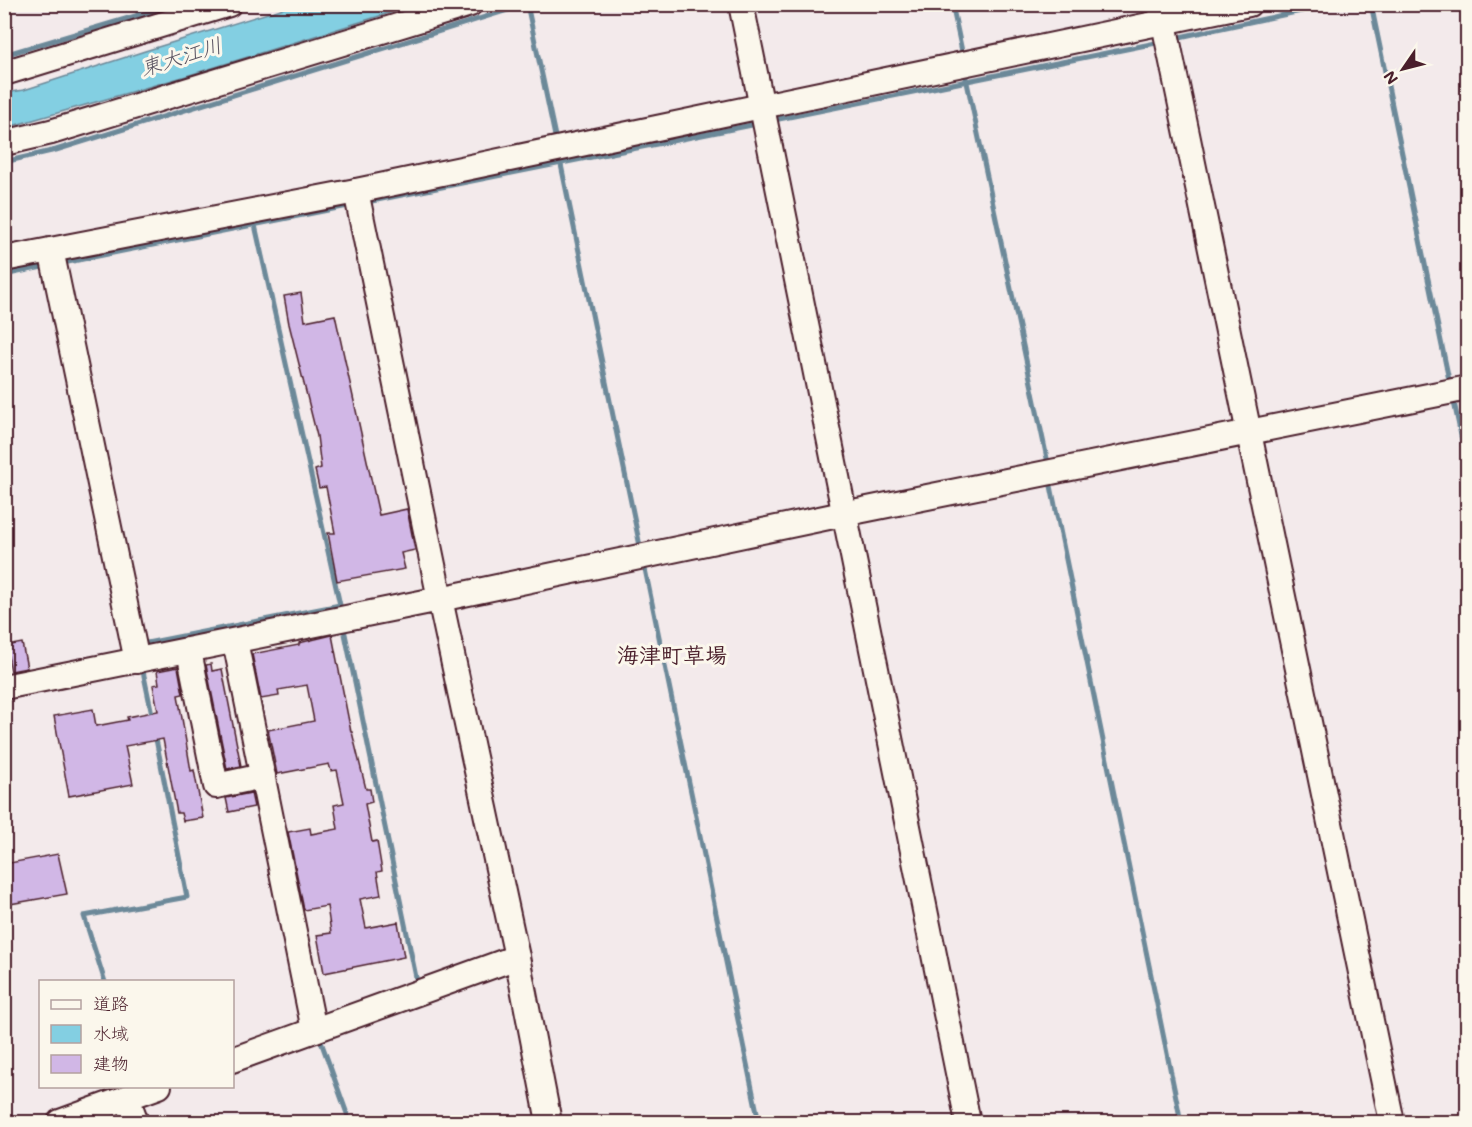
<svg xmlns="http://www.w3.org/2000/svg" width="1472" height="1127" font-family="Mali,'Klee One',sans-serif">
	<rect width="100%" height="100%" fill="#f3eaeb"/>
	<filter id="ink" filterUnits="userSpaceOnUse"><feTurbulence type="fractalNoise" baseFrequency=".0167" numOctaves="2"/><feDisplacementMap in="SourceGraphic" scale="12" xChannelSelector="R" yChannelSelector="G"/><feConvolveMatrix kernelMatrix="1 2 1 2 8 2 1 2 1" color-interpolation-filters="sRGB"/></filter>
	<g filter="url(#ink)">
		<polygon fill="#83cfe2" stroke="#6c8999" stroke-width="1.5" points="297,4 415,5 183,77 5,128 5,93 24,90 145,51"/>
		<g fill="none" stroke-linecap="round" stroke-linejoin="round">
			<g stroke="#6c8999" stroke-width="5">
				<polyline points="136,4 139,16"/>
				<polyline points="527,4 556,141"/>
				<polyline points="952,4 963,56"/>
				<polyline points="1371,4 1449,380"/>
				<polyline points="1175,38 1334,4"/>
				<polyline points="4,55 176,4"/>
				<polyline points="965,73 1048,463"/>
				<polyline points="774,120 1161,42"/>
				<polyline points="559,155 640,546"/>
				<polyline points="4,162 56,150 527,4"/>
				<polyline points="367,202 757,124"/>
				<polyline points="63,263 353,205"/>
				<polyline points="4,275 47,266"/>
				<polyline points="1454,402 1468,469"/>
				<polyline points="1051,486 1181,1122"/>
				<polyline points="645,569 759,1122"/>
				<polyline points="344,629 417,982 413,984"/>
				<polyline points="147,643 340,605 255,225"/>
				<polyline points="143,671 153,719"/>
				<polyline points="105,982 84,916 187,897 155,734"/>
				<polyline points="319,1036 350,1122"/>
			</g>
		</g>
		<g fill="#d1b7e6" stroke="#4a1f2b" stroke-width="1.5">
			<polygon points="301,293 305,321 335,315 379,515 407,509 415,550 401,553 405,569 337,581 328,533 335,533 326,487 319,488 315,470 321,468 317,436 289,324 284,296"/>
			<polygon points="332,635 351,732 352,732 366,789 370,789 372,802 365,804 372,842 377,841 382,871 377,872 381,895 360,899 366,928 398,922 404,957 324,973 317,935 331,933 327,906 304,910 288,832 310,828 311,834 338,829 334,805 344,803 337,770 331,771 329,764 277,774 268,730 314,721 307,685 278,690 279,696 261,699 252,654 299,645 299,643"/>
			<polygon points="22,643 27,668 11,671 6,646"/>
			<polygon points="211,664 212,671 222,669 241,766 227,769 206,665"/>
			<polygon points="178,667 183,694 178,695 191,771 194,770 203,818 183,821 181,813 177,813 163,739 125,746 133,784 69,796 54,716 93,709 96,726 128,720 127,717 158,711 153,685 159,684 157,671"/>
			<polygon points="251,793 254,807 229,812 226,798"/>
			<polygon points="58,854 67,894 4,905 4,864"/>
		</g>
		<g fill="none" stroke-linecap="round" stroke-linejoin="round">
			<g stroke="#4a1f2b" stroke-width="28">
				<g id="minor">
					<polyline points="741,4 968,1122"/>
					<polyline points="1160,4 1392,1122"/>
					<polyline points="4,73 229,4"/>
					<polyline points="4,143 51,132 470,4"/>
					<polyline points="356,191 440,599 517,957 549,1122"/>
					<polyline points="51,250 137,661"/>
					<polyline points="4,259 356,191 1249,4"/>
					<polyline points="235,641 314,1030"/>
					<polyline points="189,651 216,786 263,776"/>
					<polyline points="4,687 440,599 843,514 1468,388"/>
					<polyline points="232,1060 517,957"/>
					<polyline points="127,1098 136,1122"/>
					<polyline points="60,1122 159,1086"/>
				</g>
			</g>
			<use href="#minor" stroke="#fbf7ec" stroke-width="24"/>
		</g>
	</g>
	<g text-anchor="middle" stroke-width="6" stroke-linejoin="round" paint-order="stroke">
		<g font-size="21" font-style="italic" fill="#5b5462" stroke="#fbf7ec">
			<text transform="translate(181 57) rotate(-17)" y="7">東大江川</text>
		</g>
		<g font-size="22" font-weight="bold" fill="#4a1f2b" stroke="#fbf7ec">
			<text x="672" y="663">海津町草場</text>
		</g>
	</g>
	<rect width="1472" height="1127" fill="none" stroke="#fbf7ec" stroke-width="24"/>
	<rect x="12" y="12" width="1448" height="1103" fill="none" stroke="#4a1f2b" stroke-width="2" filter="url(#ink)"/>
	<rect x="39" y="980" width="195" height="108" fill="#fbf7ec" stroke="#b4a19f" stroke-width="1.5"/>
	<rect x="51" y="1000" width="30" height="9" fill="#fbf7ec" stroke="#b4a19f" stroke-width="1.5"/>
	<text x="93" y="1010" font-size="18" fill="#4a1f2b">道路</text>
	<rect x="51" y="1025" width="30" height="18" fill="#83cfe2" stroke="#b4a19f" stroke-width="1.5"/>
	<text x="93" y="1040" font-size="18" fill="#4a1f2b">水域</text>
	<rect x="51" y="1055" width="30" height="18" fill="#d1b7e6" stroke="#b4a19f" stroke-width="1.5"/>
	<text x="93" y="1070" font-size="18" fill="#4a1f2b">建物</text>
	<g transform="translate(1403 69) rotate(235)" stroke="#fbf7ec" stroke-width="4.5" paint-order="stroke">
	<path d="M0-4.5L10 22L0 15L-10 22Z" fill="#4a1f2b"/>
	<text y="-9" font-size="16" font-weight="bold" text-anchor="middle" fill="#4a1f2b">N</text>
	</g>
</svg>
